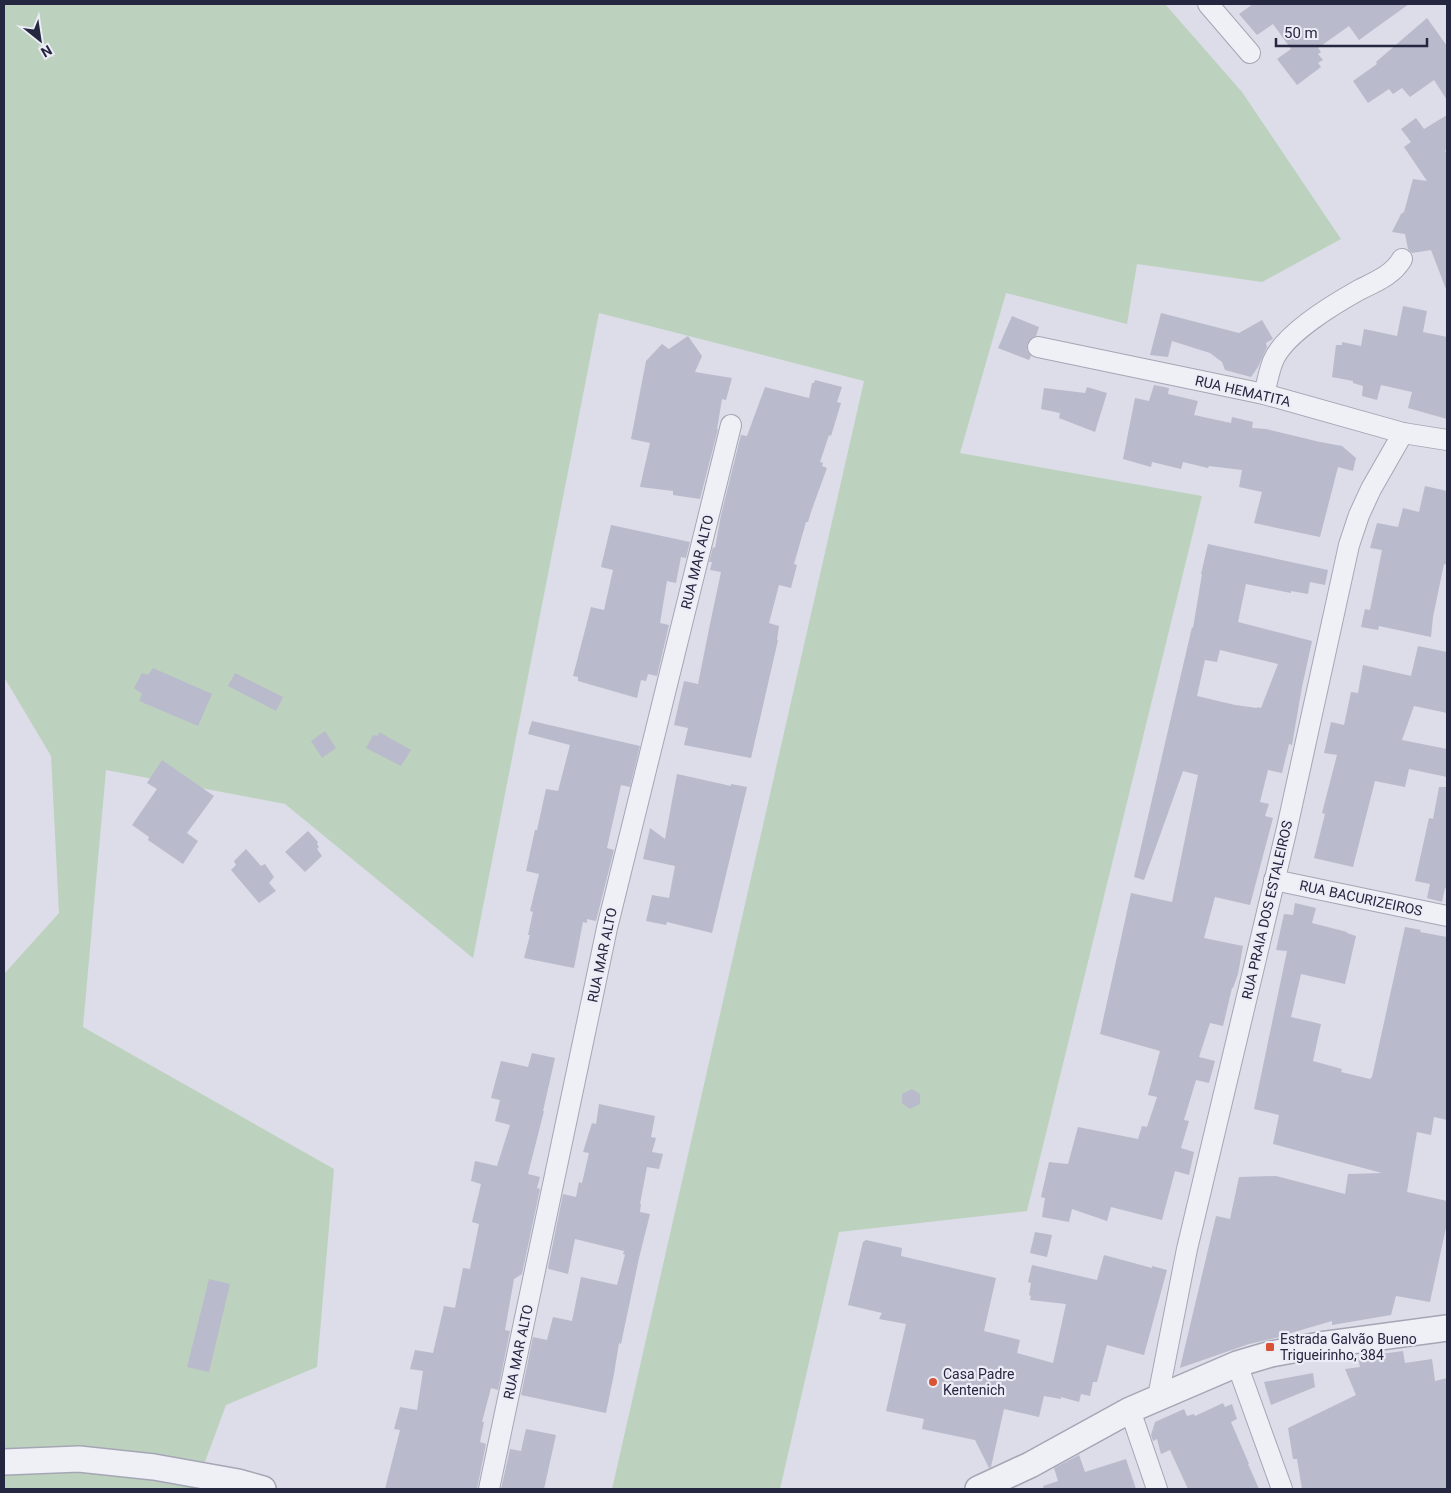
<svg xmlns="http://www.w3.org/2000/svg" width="1451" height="1493" font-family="Roboto,sans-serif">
	<rect width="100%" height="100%" fill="#dcdde8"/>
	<polygon fill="#bcd2be" points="4,4 1165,4 1242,92 1341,239 1262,282 1137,264 1127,324 1006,293 960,453 1202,496 1027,1211 839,1232 780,1489 612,1489 864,381 599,313 473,958 285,804 106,770 83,1027 334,1169 317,1367 226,1405 195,1489 4,1489 4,974 59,913 51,756 4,677"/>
	<g fill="#b9bacb" fill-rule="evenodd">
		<polygon points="1253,4 1409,4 1359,40 1349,26 1318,48 1321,52 1318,54 1323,60 1318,63 1321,67 1297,85 1277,59 1291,49 1273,24 1257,35 1239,14"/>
		<polygon points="1427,18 1447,46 1447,100 1434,80 1410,97 1402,88 1393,94 1389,89 1368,103 1353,81 1377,64 1376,62"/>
		<polygon points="1447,115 1447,148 1445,151 1447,154 1447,289 1446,289 1431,250 1412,253 1408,249 1405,234 1392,232 1401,214 1404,212 1413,179 1427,181 1404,147 1411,142 1401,129 1416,118 1424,129"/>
		<polygon points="1403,306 1427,311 1423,332 1447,337 1447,419 1408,408 1412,392 1381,385 1377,400 1362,396 1363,386 1353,383 1353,381 1332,377 1336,345 1342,345 1342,342 1361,346 1364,329 1397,336"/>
		<polygon points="1161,313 1239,333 1262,320 1273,339 1266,343 1267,347 1258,367 1251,377 1225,370 1222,362 1210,353 1172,341 1168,357 1150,355"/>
		<polygon points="1012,316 1039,327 1036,336 1030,339 1027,344 1027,350 1031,356 1029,360 998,348"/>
		<polygon points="688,336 702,356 695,372 732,378 726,400 722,399 717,429 718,429 700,499 673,495 673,491 640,487 650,443 631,439 646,361 662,344 669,349"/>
		<polygon points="815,380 842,387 837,402 841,403 831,436 829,435 820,462 823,463 822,466 827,468 812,509 808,522 806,522 794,564 797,565 791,588 779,585 769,623 779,626 777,640 778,640 751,758 684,745 688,728 674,725 684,681 698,684 710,624 721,572 710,570 712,562 709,562 713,547 715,548 721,515 741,435 747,436 765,387 809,398 812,383 814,383"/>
		<polygon points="1154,385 1169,388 1168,394 1198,401 1194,415 1231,423 1232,417 1253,422 1252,428 1266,429 1320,442 1342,446 1356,458 1353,471 1338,467 1320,537 1254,523 1262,492 1239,487 1242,470 1209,466 1208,468 1183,462 1181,469 1152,462 1151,467 1123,459 1135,398 1149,401"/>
		<polygon points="1087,387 1107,393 1095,432 1059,418 1060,413 1041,409 1044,388 1085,393"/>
		<polygon points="1425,486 1447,491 1447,565 1444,564 1433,617 1431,637 1379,626 1378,630 1361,627 1365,609 1370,610 1382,550 1370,548 1377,523 1398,527 1403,508 1419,512"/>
		<polygon points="611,525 690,542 686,558 681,557 676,583 667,581 660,623 669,625 657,676 648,674 646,681 641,680 637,698 578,681 578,677 573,676 591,607 604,610 613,570 601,567"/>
		<path d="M1208,544L1328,570L1325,585L1310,582L1308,594L1291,591V593L1246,584L1238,622L1312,641L1302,687L1292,745L1289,744L1282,773L1268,770L1260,802L1269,804L1265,816L1273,818L1250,905L1215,897L1204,938L1243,946L1238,974L1233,988H1232L1223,1026L1210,1023L1199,1057L1215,1061L1209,1083L1196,1080L1184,1120L1189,1121L1181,1148L1194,1152L1189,1175L1175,1171L1162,1220L1111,1207L1107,1221L1072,1209L1069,1222L1042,1217L1045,1198L1041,1197L1049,1162L1068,1164L1078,1127L1138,1139L1142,1126L1147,1127L1157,1097L1148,1095L1160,1051L1100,1034L1131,893L1172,902L1198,775L1183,771L1144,880L1134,877L1192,627L1193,628L1202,574H1201ZM1220,650L1278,664L1261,708L1258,707L1257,708L1235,705L1197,696L1205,660L1217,662Z"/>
		<polygon points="1418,646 1447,652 1447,713 1414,706 1402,740 1447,749 1447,777 1409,769 1405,787 1375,781 1353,867 1314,858 1325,814 1322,813 1337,755 1324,753 1331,722 1344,725 1351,692 1358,693 1363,665 1411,676"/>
		<polygon points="153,668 212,694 198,726 139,701 142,694 134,688 142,673 148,675"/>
		<polygon points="235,673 283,697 276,711 228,686"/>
		<polygon points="532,721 640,746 630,787 621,785 607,848 614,850 596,921 587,919 587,923 583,922 574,968 524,958 530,935 528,935 533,912 530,911 539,874 526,871 535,830 537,830 546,789 558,791 570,745 528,734"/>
		<polygon points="325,731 336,748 322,758 311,741"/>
		<polygon points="379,732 411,750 401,766 366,748 373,735 378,736"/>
		<polygon points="162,760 214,796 187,833 198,841 183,864 148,840 149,837 132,825 157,789 147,783"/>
		<polygon points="677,774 731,786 731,784 747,787 712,933 667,922 666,925 646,921 652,895 669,898 675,866 643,859 650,828 665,839"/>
		<polygon points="1439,787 1447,787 1447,889 1445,888 1442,902 1427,898 1430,884 1415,881 1429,818 1433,819"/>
		<polygon points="308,831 318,842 317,844 319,847 317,849 322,856 305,872 285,852"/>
		<polygon points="246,849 261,866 265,864 274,877 269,883 276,891 259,903 231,870 236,865 234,861"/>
		<polygon points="1295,903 1316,908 1312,923 1347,932 1347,933 1356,936 1345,984 1301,974 1291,1017 1321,1024 1313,1061 1342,1069 1341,1072 1370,1079 1372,1077 1405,927 1421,930 1420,932 1447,937 1447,1120 1434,1117 1431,1135 1417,1132 1407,1192 1447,1201 1447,1223 1430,1302 1396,1296 1391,1315 1332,1325 1332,1321 1284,1335 1284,1336 1249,1344 1180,1368 1216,1216 1230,1219 1239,1177 1276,1176 1345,1194 1348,1174 1382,1173 1273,1144 1279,1115 1254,1109 1287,951 1276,950 1284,914 1293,915"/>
		<polygon points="532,1053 555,1058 543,1111 544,1111 528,1174 540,1177 537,1188 540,1189 522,1274 514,1279 505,1330 510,1331 498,1390 491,1388 482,1422 484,1422 480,1442 486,1444 477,1489 385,1489 400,1430 394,1429 400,1407 417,1410 423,1371 410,1369 415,1350 433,1353 444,1306 455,1308 463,1268 470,1269 479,1224 472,1222 481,1184 471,1181 475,1161 497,1166 510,1125 495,1121 500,1100 491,1098 501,1061 528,1067"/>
		<polygon points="912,1089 920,1094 920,1104 910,1109 902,1103 902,1094"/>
		<polygon points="599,1104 655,1116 651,1137 656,1138 652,1152 663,1154 659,1169 647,1167 640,1204 641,1204 640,1212 650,1214 639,1258 621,1344 619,1343 614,1374 606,1413 521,1395 533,1337 547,1340 553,1317 572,1321 581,1277 617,1285 625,1255 623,1254 624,1251 575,1239 568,1274 549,1269 548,1268 563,1194 576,1197 579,1182 582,1183 589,1153 583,1152 592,1123 596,1124"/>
		<polygon points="1035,1232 1052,1235 1047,1257 1030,1253"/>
		<polygon points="866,1240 902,1248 901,1256 996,1278 984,1331 1020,1340 1017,1353 1053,1363 1066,1304 1030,1300 1031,1296 1029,1295 1031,1283 1028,1282 1032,1265 1097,1280 1104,1255 1152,1268 1152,1266 1167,1270 1144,1355 1107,1345 1097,1382 1093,1382 1090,1396 1081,1394 1079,1402 1061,1397 1061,1399 1044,1396 1039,1417 1004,1409 991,1467 989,1468 975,1440 922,1429 924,1419 886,1411 906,1324 879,1319 882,1313 848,1305 863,1242"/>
		<polygon points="209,1279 230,1284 209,1372 187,1367"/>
		<polygon points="1403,1351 1405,1363 1432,1359 1435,1381 1447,1378 1447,1489 1302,1489 1297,1459 1293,1459 1288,1428 1356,1395 1345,1369 1360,1367 1358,1357"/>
		<polygon points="1313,1373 1315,1387 1271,1405 1264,1382"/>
		<polygon points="1223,1403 1225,1407 1232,1404 1237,1419 1231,1422 1249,1464 1248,1464 1259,1489 1188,1489 1170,1450 1161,1454 1157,1439 1153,1441 1151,1435 1155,1422 1184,1409 1187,1416 1194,1414 1195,1416"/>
		<polygon points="526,1429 556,1435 544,1489 501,1489 510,1449 521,1451"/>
		<polygon points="1079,1455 1085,1472 1126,1459 1136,1489 1044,1489 1043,1486 1058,1481 1054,1468"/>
	</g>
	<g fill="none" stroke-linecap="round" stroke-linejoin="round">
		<g stroke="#a5a6b5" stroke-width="22">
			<g id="minor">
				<polyline points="1208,4 1250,53"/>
				<polyline points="1038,347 1264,394 1403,433 1447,440"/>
				<path d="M1264,394C1267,383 1269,371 1273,361C1284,334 1334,304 1359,290C1375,282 1393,275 1402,259"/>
				<polyline points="1274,880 1447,916"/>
				<polyline points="1237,1364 1282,1489"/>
				<polyline points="1158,1397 1187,1249 1287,828 1349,545 1359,515 1371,489 1403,433"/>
				<polyline points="1130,1410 1157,1489"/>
				<polyline points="489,1489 607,928 731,425"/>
			</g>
		</g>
		<g stroke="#a5a6b5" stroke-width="28">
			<g id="tertiary">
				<polyline points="4,1462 79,1459 154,1467 238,1482 263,1489"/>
				<polyline points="978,1489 1030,1465 1130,1410 1237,1364 1271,1354 1320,1345 1447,1328"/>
			</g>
		</g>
		<use href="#minor" stroke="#efeff6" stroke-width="20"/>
		<use href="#tertiary" stroke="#efeff6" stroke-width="25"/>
	</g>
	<g fill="#d95235" stroke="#ebecf5" stroke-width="2">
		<rect x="1265" y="1342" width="10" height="10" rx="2.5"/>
		<circle cx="933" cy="1382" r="5"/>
	</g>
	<g text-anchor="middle" stroke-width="4.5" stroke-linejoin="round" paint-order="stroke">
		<g font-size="14" fill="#25263f" stroke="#ebecf5">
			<text transform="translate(1243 391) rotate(13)" y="5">RUA HEMATITA</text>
			<text transform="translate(697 562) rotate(-76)" y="5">RUA MAR ALTO</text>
			<text transform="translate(1361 898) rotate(12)" y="5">RUA BACURIZEIROS</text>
			<text transform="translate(1267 910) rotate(-77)" y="5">RUA PRAIA DOS ESTALEIROS</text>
			<text transform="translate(602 955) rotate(-78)" y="5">RUA MAR ALTO</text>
			<text transform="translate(518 1352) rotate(-78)" y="5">RUA MAR ALTO</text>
		</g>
		<g font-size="14" fill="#25263f" stroke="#ebecf5" text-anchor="start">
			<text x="1280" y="1344">Estrada Galvão Bueno<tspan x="1280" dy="16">Trigueirinho, 384</tspan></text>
			<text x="943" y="1379">Casa Padre<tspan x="943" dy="16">Kentenich</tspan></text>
		</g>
	</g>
	<rect width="1451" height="1493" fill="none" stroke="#25263f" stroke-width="10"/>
	<g transform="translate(40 40) rotate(150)" stroke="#ebecf5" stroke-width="4" paint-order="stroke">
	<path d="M0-4L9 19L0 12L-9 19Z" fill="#25263f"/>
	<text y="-8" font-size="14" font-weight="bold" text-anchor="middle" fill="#25263f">N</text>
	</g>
	<path d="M1276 38v8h151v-8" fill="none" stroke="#25263f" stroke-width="2.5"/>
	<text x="1284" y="38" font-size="15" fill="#25263f" stroke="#ebecf5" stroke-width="4" paint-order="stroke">50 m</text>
</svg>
